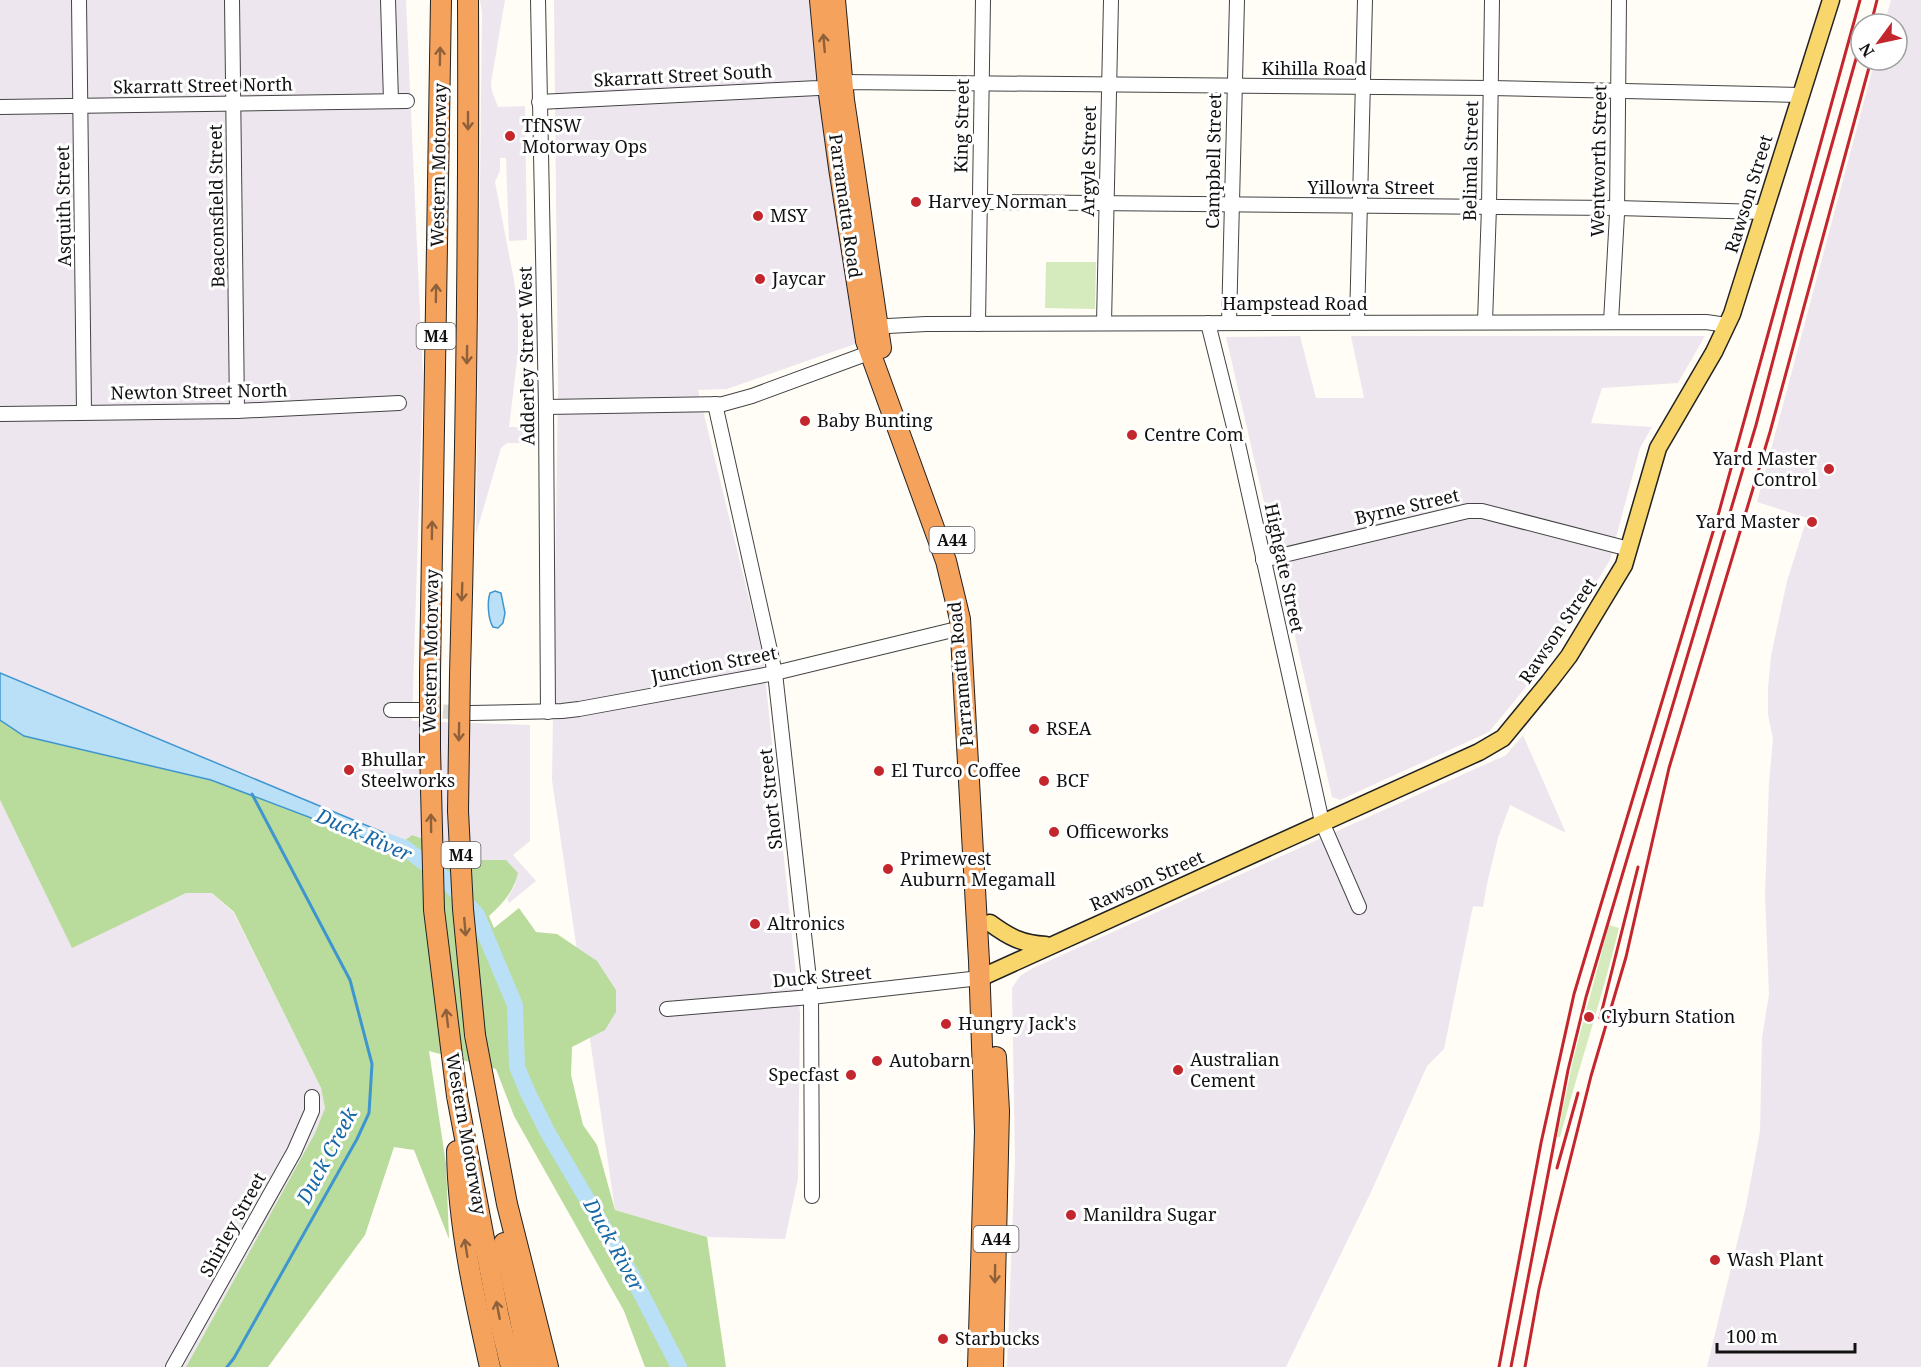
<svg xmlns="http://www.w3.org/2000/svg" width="1921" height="1367" font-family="'Noto Serif',serif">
	<rect width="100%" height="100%" fill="#fffdf5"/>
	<g fill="#eee6ef">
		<polygon points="0,0 406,0 423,379 412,721 530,725 530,841 513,855 536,881 509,903 507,899 515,885 506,860 483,860 412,835 404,841 0,673"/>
		<polygon points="480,0 505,0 491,83 492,91 498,107 525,106 527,240 509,241 506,158 500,158 500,171 495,182 514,280 518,312 518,353 509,427 528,427 529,443 507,443 501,448 476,534 482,13"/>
		<polygon points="554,0 811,0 820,107 855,344 727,389 698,390 763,656 800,1013 798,1179 785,1239 707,1237 615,1210 552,780 558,390"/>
		<polygon points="1891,0 1921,0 1921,1367 1707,1367 1746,1206 1760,1131 1762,1038 1769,994 1765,895 1769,783 1773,739 1768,715 1768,688 1771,656 1787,581 1807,518 1757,502 1875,60 1897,60 1897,24 1884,24"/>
		<polygon points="1300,336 1316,398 1364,398 1351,336 1705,336 1678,383 1602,388 1591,423 1652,427 1640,448 1610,560 1550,658 1489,732 1340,800 1332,797 1226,337"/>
		<polygon points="1523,735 1566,833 1510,805 1498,838 1487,884 1483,907 1473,906 1444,1049 1427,1066 1371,1192 1286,1367 1007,1367 1015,1160 1012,988 1020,976 1033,968 1506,755"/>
		<polygon points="0,800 72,947 186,893 212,893 234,913 321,1088 325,1108 315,1133 186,1367 0,1367"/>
	</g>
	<g fill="#d5ebbd">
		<polygon points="1046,262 1096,262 1095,309 1045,308"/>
		<path d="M1609,925L1619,928C1602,998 1579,1067 1560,1137H1557L1573,1060Z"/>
	</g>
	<path fill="#b9dc9c" d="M0,720L24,736L211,780L406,853L404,841L412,835L483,860H506L518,873C513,893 503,903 489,916L494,928L519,908L536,932L557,934L597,961L616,990V1012L605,1030L572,1047L571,1075L583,1125L597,1145L615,1210L707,1237L726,1367H645L624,1311L514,1116L496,1069L429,1051L446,1164L449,1239L414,1150L394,1147L365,1235L268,1367H186L315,1133L325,1108L321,1088L234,912L212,893H186L72,948L0,800Z"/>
	<g fill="#b9e0f7" stroke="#3f96cf" stroke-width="1.5">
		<path d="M495,591L501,593L505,613L503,623L498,628L493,627C488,619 487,602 490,593Z"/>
		<polygon points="0,673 404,841 406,854 211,780 24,736 0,720"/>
	</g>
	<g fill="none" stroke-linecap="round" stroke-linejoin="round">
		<polyline stroke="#3f96cf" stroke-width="3" points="227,1367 234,1358 357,1139 369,1113 372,1064 350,980 252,794"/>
		<polyline stroke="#b9e0f7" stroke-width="16" points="386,841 405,848 443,877 477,915 515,1005 517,1067 528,1093 548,1133 630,1272 679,1367"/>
		<polyline stroke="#dbdad3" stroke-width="14" stroke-dasharray="14 7" stroke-linecap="butt" points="422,710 466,713"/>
		<g stroke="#444" stroke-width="16">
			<g id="minor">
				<polyline points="79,0 84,412"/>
				<polyline points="232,0 237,411"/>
				<polyline points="388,0 391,101"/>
				<polyline points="538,0 546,407 548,712"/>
				<polyline points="539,102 818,88 828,87 842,82 1491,88 1801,95"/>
				<polyline points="0,107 407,101"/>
				<polyline points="979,202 1617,208 1763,212"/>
				<polyline points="1357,322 1365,0"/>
				<polyline points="1485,322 1489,207 1492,0"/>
				<polyline points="1611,322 1617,214 1619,0"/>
				<polyline points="1104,323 1111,0"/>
				<polyline points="1208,323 1236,435 1322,822 1359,907"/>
				<polyline points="1229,323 1237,0"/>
				<polyline points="978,324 983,0"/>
				<polyline points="869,327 926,324 1706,322 1727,325"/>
				<polyline points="715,404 775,673 811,997 812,1196"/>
				<polyline points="546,407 723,404 752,396 877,350"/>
				<polyline points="0,414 237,411 399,403"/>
				<polyline points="1263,560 1468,511 1482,511 1629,549"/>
				<polyline points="391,710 420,710"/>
				<polyline points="471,713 562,711 579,709 775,673 961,628"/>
				<polyline points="667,1009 811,997 980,978"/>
				<polyline points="173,1367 294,1152 312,1111 312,1097"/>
			</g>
		</g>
		<g stroke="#222" stroke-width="19">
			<g id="major">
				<path d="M990,923C1009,937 1022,944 1046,945"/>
				<polyline points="980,978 1479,752 1503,738 1549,682 1569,656 1624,565 1658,448 1714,352 1732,314 1831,0"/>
			</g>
		</g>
		<g stroke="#222" stroke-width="22">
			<g id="highway">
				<polyline points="820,0 828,87 839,168 866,341 946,561 960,619 979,961 985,1131 978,1367"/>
				<polyline points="835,0 844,100 881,348"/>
				<polyline points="430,673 441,0"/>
				<path d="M460,674C466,449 469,225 468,0"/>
				<polyline points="475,1035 507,1204 548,1367"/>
				<polyline points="457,1096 499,1318 511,1367"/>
				<path d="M457,1151C458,1224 474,1296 490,1367"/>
				<polyline points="504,1243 530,1367"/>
				<polyline points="993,1367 999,1111 996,1057"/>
			</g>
		</g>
		<use href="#minor" stroke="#fff" stroke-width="14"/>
		<use href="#major" stroke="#f9d66b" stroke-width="16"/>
		<use href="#highway" stroke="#f5a25d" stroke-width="20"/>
		<g stroke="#c4262e" stroke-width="3">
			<polyline points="1871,24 1877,0"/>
			<polyline points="1600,1018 1638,867"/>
			<polyline points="1557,1168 1578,1093"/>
			<polyline points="1499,1367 1541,1143 1574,994 1719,512 1860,0"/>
			<polyline points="1511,1367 1568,1070 1586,997 1756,425 1801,254 1861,41"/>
			<polyline points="1525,1367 1539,1289 1556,1216 1591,1076 1626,957 1669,768 1770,432 1871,60"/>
		</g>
		<g stroke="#222" stroke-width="22" stroke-linecap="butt">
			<g id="highway-bridge">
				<polyline points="430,673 430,748 434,910 457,1096"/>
				<polyline points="460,674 458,811 463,909 475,1035"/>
			</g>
		</g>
		<use href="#highway-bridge" stroke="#f5a25d" stroke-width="20"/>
	</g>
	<defs><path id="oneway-shaft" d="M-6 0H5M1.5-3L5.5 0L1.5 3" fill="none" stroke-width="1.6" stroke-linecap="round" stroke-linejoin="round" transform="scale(1.5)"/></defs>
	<g stroke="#8e613b">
		<use href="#oneway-shaft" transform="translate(824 43) rotate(-95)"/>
		<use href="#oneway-shaft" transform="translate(440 56) rotate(-89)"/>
		<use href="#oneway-shaft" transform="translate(468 121) rotate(90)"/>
		<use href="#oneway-shaft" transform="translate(436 293) rotate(-89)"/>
		<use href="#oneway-shaft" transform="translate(467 355) rotate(91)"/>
		<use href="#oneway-shaft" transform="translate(432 530) rotate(-89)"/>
		<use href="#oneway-shaft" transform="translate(462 592) rotate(92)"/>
		<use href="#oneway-shaft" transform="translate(459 732) rotate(91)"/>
		<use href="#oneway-shaft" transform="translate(431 823) rotate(-91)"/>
		<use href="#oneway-shaft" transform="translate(465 927) rotate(85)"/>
		<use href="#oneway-shaft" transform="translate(447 1018) rotate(-97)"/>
		<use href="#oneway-shaft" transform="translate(466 1248) rotate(-99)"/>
		<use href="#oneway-shaft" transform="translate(995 1274) rotate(91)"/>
		<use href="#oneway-shaft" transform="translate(498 1310) rotate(-101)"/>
	</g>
	<g fill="#c4262e" stroke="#fff" stroke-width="2">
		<circle cx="510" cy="136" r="6"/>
		<circle cx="916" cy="202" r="6"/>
		<circle cx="758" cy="216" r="6"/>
		<circle cx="760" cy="279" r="6"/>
		<circle cx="805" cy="421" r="6"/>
		<circle cx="1132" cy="435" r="6"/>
		<circle cx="1829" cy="469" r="6"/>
		<circle cx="1812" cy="522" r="6"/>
		<circle cx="1034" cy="729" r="6"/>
		<circle cx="349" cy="770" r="6"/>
		<circle cx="879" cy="771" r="6"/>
		<circle cx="1044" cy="781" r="6"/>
		<circle cx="1054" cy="832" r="6"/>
		<circle cx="888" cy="869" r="6"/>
		<circle cx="755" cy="924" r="6"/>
		<circle cx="1589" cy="1017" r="6"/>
		<circle cx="946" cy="1024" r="6"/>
		<circle cx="877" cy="1061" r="6"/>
		<circle cx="1178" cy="1070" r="6"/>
		<circle cx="851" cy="1075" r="6"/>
		<circle cx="1071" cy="1215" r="6"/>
		<circle cx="1715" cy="1260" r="6"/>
		<circle cx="943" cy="1339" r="6"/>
	</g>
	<g text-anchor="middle" stroke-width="6" stroke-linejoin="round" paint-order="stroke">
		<g fill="#fff" stroke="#585858" stroke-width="1.5">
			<rect x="416.5" y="323" width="39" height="26" rx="4.5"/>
			<rect x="929.5" y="527" width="45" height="26" rx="4.5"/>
			<rect x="441.5" y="842" width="39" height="26" rx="4.5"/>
			<rect x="973.5" y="1226" width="45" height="26" rx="4.5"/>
		</g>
		<g font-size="16" font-weight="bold" fill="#111">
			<text x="436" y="342">M4</text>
			<text x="952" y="546">A44</text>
			<text x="461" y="861">M4</text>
			<text x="996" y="1245">A44</text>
		</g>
		<g font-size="18" fill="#111" stroke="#fff">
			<text x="1314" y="75">Kihilla Road</text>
			<text transform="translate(683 76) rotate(-3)" y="6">Skarratt Street South</text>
			<text transform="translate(203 86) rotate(-1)" y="6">Skarratt Street North</text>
			<text transform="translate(962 126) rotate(-89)" y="6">King Street</text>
			<text transform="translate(1089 161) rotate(-89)" y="6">Argyle Street</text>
			<text transform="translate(1214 161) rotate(-89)" y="6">Campbell Street</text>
			<text transform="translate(1471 161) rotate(-89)" y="6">Belimla Street</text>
			<text transform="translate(1599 161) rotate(-89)" y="6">Wentworth Street</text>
			<text transform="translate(439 165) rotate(-89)" y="6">Western Motorway</text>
			<text x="1371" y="194">Yillowra Street</text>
			<text transform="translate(1749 194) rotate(-73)" y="6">Rawson Street</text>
			<text transform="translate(64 206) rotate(-91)" y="6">Asquith Street</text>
			<text transform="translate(217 206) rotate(-91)" y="6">Beaconsfield Street</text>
			<text transform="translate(845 206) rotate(82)" y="6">Parramatta Road</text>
			<text x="1295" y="310">Hampstead Road</text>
			<text transform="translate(527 356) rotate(-91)" y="6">Adderley Street West</text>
			<text transform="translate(199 392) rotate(-1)" y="6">Newton Street North</text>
			<text transform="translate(1407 507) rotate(-13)" y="6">Byrne Street</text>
			<text transform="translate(1284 568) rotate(78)" y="6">Highgate Street</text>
			<text transform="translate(1558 631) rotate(-56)" y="6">Rawson Street</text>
			<text transform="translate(431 651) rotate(-89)" y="6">Western Motorway</text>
			<text transform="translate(714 665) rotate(-11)" y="6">Junction Street</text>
			<text transform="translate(961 674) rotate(-95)" y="6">Parramatta Road</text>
			<text transform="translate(771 799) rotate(-96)" y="6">Short Street</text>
			<text transform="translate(1147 881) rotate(-24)" y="6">Rawson Street</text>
			<text transform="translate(822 977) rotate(-5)" y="6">Duck Street</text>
			<text transform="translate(466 1134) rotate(80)" y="6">Western Motorway</text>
			<text transform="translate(233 1225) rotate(-61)" y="6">Shirley Street</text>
		</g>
		<g font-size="18" fill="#111" stroke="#fff" text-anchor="start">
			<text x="522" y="132">TfNSW<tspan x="522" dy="21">Motorway Ops</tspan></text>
			<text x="928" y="208">Harvey Norman</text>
			<text x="770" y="222">MSY</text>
			<text x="772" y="285">Jaycar</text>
			<text x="817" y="427">Baby Bunting</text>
			<text x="1144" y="441">Centre Com</text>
			<text x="1817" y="465" text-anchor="end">Yard Master<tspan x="1817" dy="21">Control</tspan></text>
			<text x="1800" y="528" text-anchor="end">Yard Master</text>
			<text x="1046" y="735">RSEA</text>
			<text x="361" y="766">Bhullar<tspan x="361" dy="21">Steelworks</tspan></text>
			<text x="891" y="777">El Turco Coffee</text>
			<text x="1056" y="787">BCF</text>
			<text x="1066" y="838">Officeworks</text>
			<text x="900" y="865">Primewest<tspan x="900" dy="21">Auburn Megamall</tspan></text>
			<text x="767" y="930">Altronics</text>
			<text x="1601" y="1023">Clyburn Station</text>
			<text x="958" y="1030">Hungry Jack's</text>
			<text x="1190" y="1066">Australian<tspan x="1190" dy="21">Cement</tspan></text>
			<text x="889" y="1067">Autobarn</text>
			<text x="839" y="1081" text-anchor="end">Specfast</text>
			<text x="1083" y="1221">Manildra Sugar</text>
			<text x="1727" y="1266">Wash Plant</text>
			<text x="955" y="1345">Starbucks</text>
		</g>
		<g font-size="20" font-style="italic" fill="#1768a6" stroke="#fff">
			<text transform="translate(364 835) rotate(24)" y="7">Duck River</text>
			<text transform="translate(327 1156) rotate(-62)" y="7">Duck Creek</text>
			<text transform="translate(614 1245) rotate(61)" y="7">Duck River</text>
		</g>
	</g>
	<g transform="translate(1879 42) rotate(237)"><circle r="28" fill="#ffffff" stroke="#a0a0a0" stroke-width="1.5"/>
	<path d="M0-4.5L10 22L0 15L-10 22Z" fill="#c4262e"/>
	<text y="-9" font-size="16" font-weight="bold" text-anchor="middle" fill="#111111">N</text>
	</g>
	<path d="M1717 1343v9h138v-9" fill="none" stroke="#111111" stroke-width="3"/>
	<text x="1726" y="1343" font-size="18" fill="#111111" stroke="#ffffff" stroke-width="4.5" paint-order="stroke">100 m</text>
</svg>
